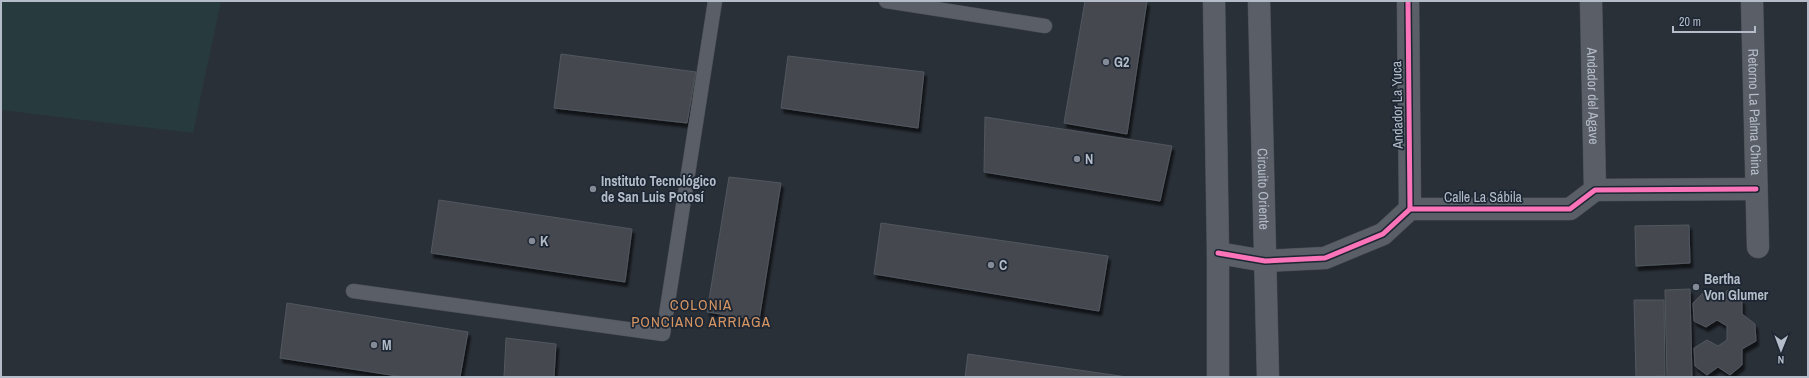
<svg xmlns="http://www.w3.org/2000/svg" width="1809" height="378" font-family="'Archivo Narrow',sans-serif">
	<defs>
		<filter id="shadow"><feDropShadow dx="2.5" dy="4.5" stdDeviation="1" flood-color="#0009"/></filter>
	</defs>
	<rect width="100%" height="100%" fill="#2a3038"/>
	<polygon fill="#273a3e" points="1,1 221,1 193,133 1,110"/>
	<g fill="#444950" stroke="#52575f" filter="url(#shadow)">
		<polygon points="1085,1 1147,1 1127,134 1064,123"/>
		<polygon points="561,54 696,72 687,123 554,108"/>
		<polygon points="788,56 924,72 918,128 781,108"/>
		<polygon points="985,117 1172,146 1160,201 984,172"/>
		<polygon points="729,177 781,183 759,320 707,312"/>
		<polygon points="439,200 632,229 625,282 431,253"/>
		<polygon points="881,223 1108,256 1099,311 874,274"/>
		<polygon points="1689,225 1690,263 1636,266 1635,226"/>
		<polygon points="1690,289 1692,377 1667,377 1665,290"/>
		<polygon points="1728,290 1742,300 1742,314 1755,324 1756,341 1742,349 1742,365 1730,375 1718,367 1707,375 1695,366 1694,348 1707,340 1718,346 1727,340 1727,326 1717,320 1706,327 1694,321 1693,303 1704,292 1717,300"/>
		<polygon points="1634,300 1664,300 1665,376 1636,377"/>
		<polygon points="287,303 468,332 460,377 404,377 280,358"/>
		<polygon points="506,338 556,344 554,377 504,377"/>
		<polygon points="968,354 1127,377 965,377"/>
	</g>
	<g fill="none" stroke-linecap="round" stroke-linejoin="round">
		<g stroke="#484c53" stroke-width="15">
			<g id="service">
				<polyline points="886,1 1045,26"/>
				<polyline points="353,291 663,334 715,1"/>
			</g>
		</g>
		<g stroke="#484c53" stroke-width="23">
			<g id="minor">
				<polyline points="1408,1 1410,209"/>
				<path id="s1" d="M1591,1L1595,190"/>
				<path id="s2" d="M1752,1L1758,247"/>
				<polyline points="1218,253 1265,261 1325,258 1383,234 1410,209 1570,209 1595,190 1756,189"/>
			</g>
		</g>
		<g stroke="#484c53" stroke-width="23">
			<g id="tertiary">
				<polyline points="1214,1 1218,253 1218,377"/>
				<path id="s3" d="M1259,1L1268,377"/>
			</g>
		</g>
		<use href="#service" stroke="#5a5e66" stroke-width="14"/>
		<use href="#minor" stroke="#5a5e66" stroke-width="22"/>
		<use href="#tertiary" stroke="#5a5e66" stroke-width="22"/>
		<g stroke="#1d2633" stroke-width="8">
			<g id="cycleway">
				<polyline points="1408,1 1410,209"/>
				<polyline points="1218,253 1265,261 1325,258 1383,234 1410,209 1570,209 1595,190 1756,189"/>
			</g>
		</g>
		<use href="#cycleway" stroke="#fb73b8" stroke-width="5"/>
	</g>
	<g fill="#848b96" stroke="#1d2633" stroke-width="1.5">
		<circle cx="1106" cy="62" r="4"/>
		<circle cx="1077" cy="159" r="4"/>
		<circle cx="593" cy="189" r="4"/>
		<circle cx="532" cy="241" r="4"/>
		<circle cx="991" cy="265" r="4"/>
		<circle cx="1696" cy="287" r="4"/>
		<circle cx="374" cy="345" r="4"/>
	</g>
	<g text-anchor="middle" stroke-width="3.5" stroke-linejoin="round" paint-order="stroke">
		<g font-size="14" font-weight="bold" fill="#b4bcc9" stroke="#1d2633" text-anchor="start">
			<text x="1114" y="67">G2</text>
			<text x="1085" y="164">N</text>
			<text x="601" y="186">Instituto Tecnológico<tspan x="601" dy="16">de San Luis Potosí</tspan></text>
			<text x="540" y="246">K</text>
			<text x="999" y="270">C</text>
			<text x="1704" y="284">Bertha<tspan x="1704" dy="16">Von Glumer</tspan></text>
			<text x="382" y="350">M</text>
		</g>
		<g font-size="14" fill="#b4bcc9" stroke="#1d2633">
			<text dy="5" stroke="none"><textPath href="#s1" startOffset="95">Andador del Agave</textPath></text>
			<text transform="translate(1397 105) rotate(-91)" y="5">Andador La Yuca</text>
			<text dy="5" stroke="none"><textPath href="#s2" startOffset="111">Retorno La Palma China</textPath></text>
			<text dy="5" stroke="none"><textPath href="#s3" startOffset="188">Circuito Oriente</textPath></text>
			<text x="1483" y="202">Calle La Sábila</text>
		</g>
		<g font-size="15" letter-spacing="1" fill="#d59563" stroke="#1d2633">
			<text x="701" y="310">COLONIA<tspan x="701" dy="17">PONCIANO ARRIAGA</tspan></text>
		</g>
	</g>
	<rect width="1809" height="378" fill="none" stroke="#b4bcc9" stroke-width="4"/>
	<g transform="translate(1781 350) rotate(181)" stroke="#1d2633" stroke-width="3" paint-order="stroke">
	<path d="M0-3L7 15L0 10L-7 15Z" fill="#b4bcc9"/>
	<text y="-6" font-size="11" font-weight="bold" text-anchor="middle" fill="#b4bcc9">N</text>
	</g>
	<path d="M1673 26v6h82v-6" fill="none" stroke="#b4bcc9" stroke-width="2"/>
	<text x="1679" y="26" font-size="12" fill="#b4bcc9" stroke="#1d2633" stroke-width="3" paint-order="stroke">20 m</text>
</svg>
